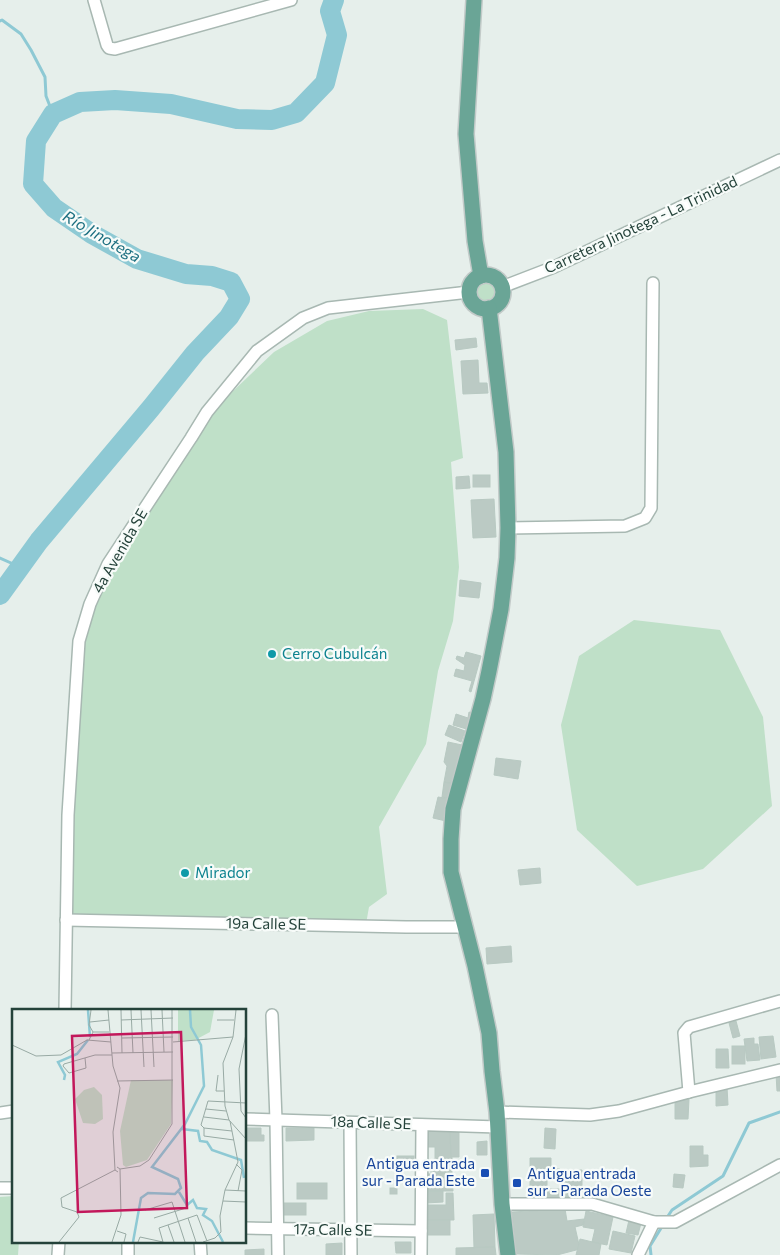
<svg xmlns="http://www.w3.org/2000/svg" width="780" height="1255" font-family="Commissioner,sans-serif">
	<rect width="100%" height="100%" fill="#e6efeb"/>
	<g fill="#bfe0c8">
		<circle cx="485" cy="292" r="14"/>
		<polygon points="423,309 447,320 463,458 451,462 459,567 453,621 438,671 426,744 379,827 387,894 369,907 366,924 68,916 81,642 110,565 209,414 274,352 327,321 369,311"/>
		<polygon points="634,620 720,630 763,717 772,806 703,869 637,886 577,830 561,725 579,656"/>
		<polygon points="14,1196 14,1241 19,1241 18,1255 0,1255 0,1197"/>
	</g>
	<g fill="none" stroke-linecap="round" stroke-linejoin="round">
		<g stroke="#8ec9d4" stroke-width="3">
			<polyline points="0,21 2,20 21,34 31,50 45,77 46,96 53,114"/>
			<polyline points="0,558 20,567"/>
			<polyline points="666,1219 672,1210 723,1176 749,1123 780,1112"/>
			<polyline points="651,1255 650,1246 663,1225"/>
		</g>
		<polyline stroke="#8ec9d4" stroke-width="20" points="0,595 39,541 151,408 195,353 229,317 240,299 231,282 212,276 186,274 137,259 92,234 54,208 33,184 36,141 53,114 80,102 115,100 171,104 237,119 272,120 296,113 325,83 337,35 330,11 334,0"/>
	</g>
	<g fill="#bbcac4" stroke="#b8c9c2">
		<polygon points="476,338 477,347 456,350 455,340"/>
		<polygon points="478,360 479,383 487,383 488,393 463,394 461,361"/>
		<rect x="473" y="475" width="17" height="12"/>
		<polygon points="469,476 470,488 456,489 456,477"/>
		<polygon points="494,499 496,537 473,538 471,500"/>
		<polygon points="460,580 481,583 479,598 459,596"/>
		<polygon points="466,652 481,656 471,692 469,691 472,681 454,676 456,669 464,671 465,665 456,659 457,656 464,658"/>
		<polygon points="469,712 475,714 470,730 453,725 456,714 468,718"/>
		<polygon points="449,725 465,731 461,742 445,735"/>
		<polygon points="448,742 462,745 454,784 444,782 447,766 444,762"/>
		<polygon points="496,758 521,761 518,779 494,775"/>
		<polygon points="444,782 454,784 451,799 442,797"/>
		<polygon points="438,797 451,799 446,821 433,818"/>
		<polygon points="540,868 541,883 520,885 518,870"/>
		<polygon points="511,946 512,962 487,964 486,948"/>
		<polygon points="736,1021 740,1036 733,1038 729,1023"/>
		<polygon points="773,1036 776,1057 761,1059 759,1037"/>
		<polygon points="754,1038 754,1044 758,1044 760,1060 747,1061 744,1039"/>
		<rect x="732" y="1046" width="13" height="18"/>
		<polygon points="716,1049 728,1049 729,1068 716,1068"/>
		<polygon points="776,1074 780,1074 780,1091 777,1091"/>
		<polygon points="716,1087 727,1087 728,1105 716,1106"/>
		<polygon points="675,1099 689,1099 688,1119 675,1119"/>
		<polygon points="245,1128 261,1128 261,1135 264,1135 264,1141 245,1141"/>
		<polygon points="286,1128 314,1128 314,1140 286,1141"/>
		<polygon points="545,1128 556,1129 555,1149 544,1148"/>
		<polygon points="425,1129 451,1129 452,1160 435,1161 435,1147 426,1147"/>
		<polygon points="450,1132 459,1132 459,1157 451,1157"/>
		<polygon points="487,1141 487,1155 477,1155 477,1142"/>
		<polygon points="690,1146 703,1146 703,1155 708,1155 708,1166 690,1167"/>
		<rect x="397" y="1156" width="17" height="12"/>
		<polygon points="530,1158 551,1158 551,1169 560,1169 560,1180 547,1180 547,1189 564,1189 564,1170 582,1170 582,1186 574,1186 574,1188 582,1188 582,1199 530,1199"/>
		<polygon points="452,1160 452,1173 431,1174 431,1161"/>
		<polygon points="452,1173 453,1191 428,1191 428,1174"/>
		<polygon points="674,1174 685,1175 683,1188 673,1187"/>
		<rect x="297" y="1183" width="30" height="16"/>
		<rect x="390" y="1188" width="7" height="6"/>
		<polygon points="426,1191 443,1191 443,1202 426,1203"/>
		<polygon points="446,1193 453,1193 454,1220 427,1220 427,1205 446,1205"/>
		<rect x="283" y="1203" width="23" height="12"/>
		<polygon points="565,1209 567,1221 584,1219 583,1225 575,1227 580,1249 557,1255 516,1254 512,1212"/>
		<polygon points="586,1211 613,1217 607,1245 592,1242 595,1229 583,1227"/>
		<polygon points="494,1214 495,1247 474,1248 473,1215"/>
		<rect x="427" y="1220" width="23" height="15"/>
		<polygon points="629,1220 641,1223 638,1235 626,1233"/>
		<polygon points="613,1231 635,1236 631,1253 609,1249"/>
		<polygon points="580,1239 601,1244 599,1255 576,1255"/>
		<polygon points="395,1242 411,1242 411,1253 396,1253"/>
		<polygon points="342,1243 342,1255 326,1255 326,1244"/>
		<polygon points="495,1247 496,1255 456,1255 456,1248"/>
		<polygon points="264,1249 264,1255 245,1255 245,1250"/>
	</g>
	<g fill="none" stroke-linecap="round" stroke-linejoin="round">
		<g stroke="#a8b8b2" stroke-width="14">
			<g id="minor">
				<polyline points="94,0 107,45 109,48 115,49 291,0"/>
				<polyline points="502,287 554,267 780,160"/>
				<polyline points="508,528 625,526 645,518 651,508 653,283"/>
				<polyline points="66,920 406,927 465,927"/>
				<polyline points="65,1010 68,815 79,641 90,604 108,564 191,438 207,412 257,351 303,318 328,308 469,292"/>
				<polyline points="272,1015 276,1120 278,1255"/>
				<polyline points="689,1092 684,1033 689,1027 780,1001"/>
				<polyline points="497,1112 590,1115 619,1111 689,1092 780,1070"/>
				<polyline points="0,1113 14,1111"/>
				<polyline points="245,1119 498,1127"/>
				<polyline points="350,1123 351,1255"/>
				<polyline points="0,1188 14,1188"/>
				<polyline points="502,1204 592,1204 654,1222 675,1222 780,1165"/>
				<polyline points="245,1228 421,1231"/>
				<polyline points="128,1241 128,1255"/>
				<polyline points="200,1241 201,1255"/>
				<polyline points="58,1255 59,1241"/>
				<polyline points="421,1255 422,1125"/>
				<polyline points="638,1255 654,1222"/>
			</g>
		</g>
		<g stroke="#c2cac8" stroke-width="18">
			<g id="major">
				<polyline points="474,0 466,134 475,241 481,276"/>
				<circle cx="486" cy="292" r="17"/>
				<polyline points="489,308 506,452 508,528 507,558 501,609 489,671 483,699 453,809 451,839 451,872 475,966 489,1033 492,1071 497,1112 502,1204 508,1255"/>
			</g>
		</g>
		<use href="#minor" stroke="#fff" stroke-width="11"/>
		<use href="#major" stroke="#6aa596" stroke-width="15"/>
	</g>
	<g fill="#0f9aa8" stroke="#f7fbf9" stroke-width="2">
		<circle cx="272" cy="654" r="5"/>
		<circle cx="185" cy="873" r="5"/>
	</g>
	<g fill="#1a4fb4" stroke="#f7fbf9" stroke-width="2">
		<rect x="480" y="1168" width="10" height="10" rx="2.5"/>
		<rect x="512" y="1178" width="10" height="10" rx="2.5"/>
	</g>
	<g text-anchor="middle" stroke-width="4.5" stroke-linejoin="round" paint-order="stroke">
		<g font-size="15" fill="#24423a" stroke="#f7fbf9">
			<text transform="translate(641 225) rotate(-25)" y="5">Carretera Jinotega - La Trinidad</text>
			<text transform="translate(120 551) rotate(-60)" y="5">4a Avenida SE</text>
			<text transform="translate(266 924) rotate(1)" y="5">19a Calle SE</text>
			<text transform="translate(371 1123) rotate(2)" y="5">18a Calle SE</text>
			<text transform="translate(333 1230) rotate(1)" y="5">17a Calle SE</text>
		</g>
		<g font-size="15" fill="#0d838f" stroke="#f7fbf9" text-anchor="start">
			<text x="282" y="659">Cerro Cubulcán</text>
			<text x="195" y="878">Mirador</text>
		</g>
		<g font-size="15" fill="#164399" stroke="#f7fbf9" text-anchor="end">
			<text x="475" y="1169">Antigua entrada<tspan x="475" dy="17">sur - Parada Este</tspan></text>
			<text x="527" y="1179" text-anchor="start">Antigua entrada<tspan x="527" dy="17">sur - Parada Oeste</tspan></text>
		</g>
		<g font-size="16" font-style="italic" fill="#1c6f80" stroke="#f7fbf9">
			<text transform="translate(102 236) rotate(30)" y="6">Río Jinotega</text>
		</g>
	</g>
	<g transform="translate(12 1009)">
		<rect width="234" height="234" fill="#e6efeb"/>
		<path d="M166,1H202L198,23L183,31L166,32ZM119,71H161L159,115L135,151L114,158L111,156L108,122ZM82,78L90,86L91,110L83,115L71,114L63,90L72,81Z" fill="#bfe0c8"/>
		<path fill="none" stroke="#8ec9d4" stroke-width="2.5" d="M76,1L78,28M52,71L53,66L46,53L65,45L76,31M170,120L186,122L188,132L195,133L200,141L229,151L232,169M167,183L175,196L181,191L185,199L194,200L191,206L200,212L211,233M121,233L129,189L136,184L163,185L169,179L166,170L140,158L173,115L192,77L189,36L179,18L178,1"/>
		<path fill="none" stroke="#98aaa4" stroke-width="1" d="M96,1L101,57L108,79L101,123L103,161L106,163M109,1L110,44M119,1L121,44M129,1L132,58M139,1L142,58M150,1L152,43M224,1L221,28L211,54L213,97L217,111L234,130M109,11L161,9M205,11H222M78,13L97,11M81,23H97M234,25L227,60L229,102L234,109M110,29L161,28M77,31L81,23L77,16L79,1M161,33L221,28M0,36L24,47L49,46L75,31L99,33M100,44L161,43M73,49L74,59L57,64L51,57L52,55L83,46H100M206,66L204,82H212M105,72L161,71M194,100L214,102M192,108L217,111M192,119L220,122M222,131L192,127V119L189,116L196,92L234,94M224,155L230,161L226,182M108,160L128,157L137,151L160,115V1M213,181L234,182M211,192L234,193M133,201L160,193L173,233M142,209L174,199M176,209L184,233M156,216L162,233M105,222L114,225L112,233M47,233L67,208L65,203L50,198L49,189L103,161M100,233L109,206L108,160L105,158M126,233L128,228L151,233M151,233L147,219L185,206L195,232M191,233L203,229L209,223L208,207L213,181L226,153L218,112"/>
		<path fill="#c2185b" fill-opacity="0.15" stroke="#c2185b" stroke-width="2.5" d="M169,23L175,199L66,203L60,27Z"/>
		<rect width="234" height="234" fill="none" stroke="#24423a" stroke-width="2.5"/>
	</g>
</svg>
